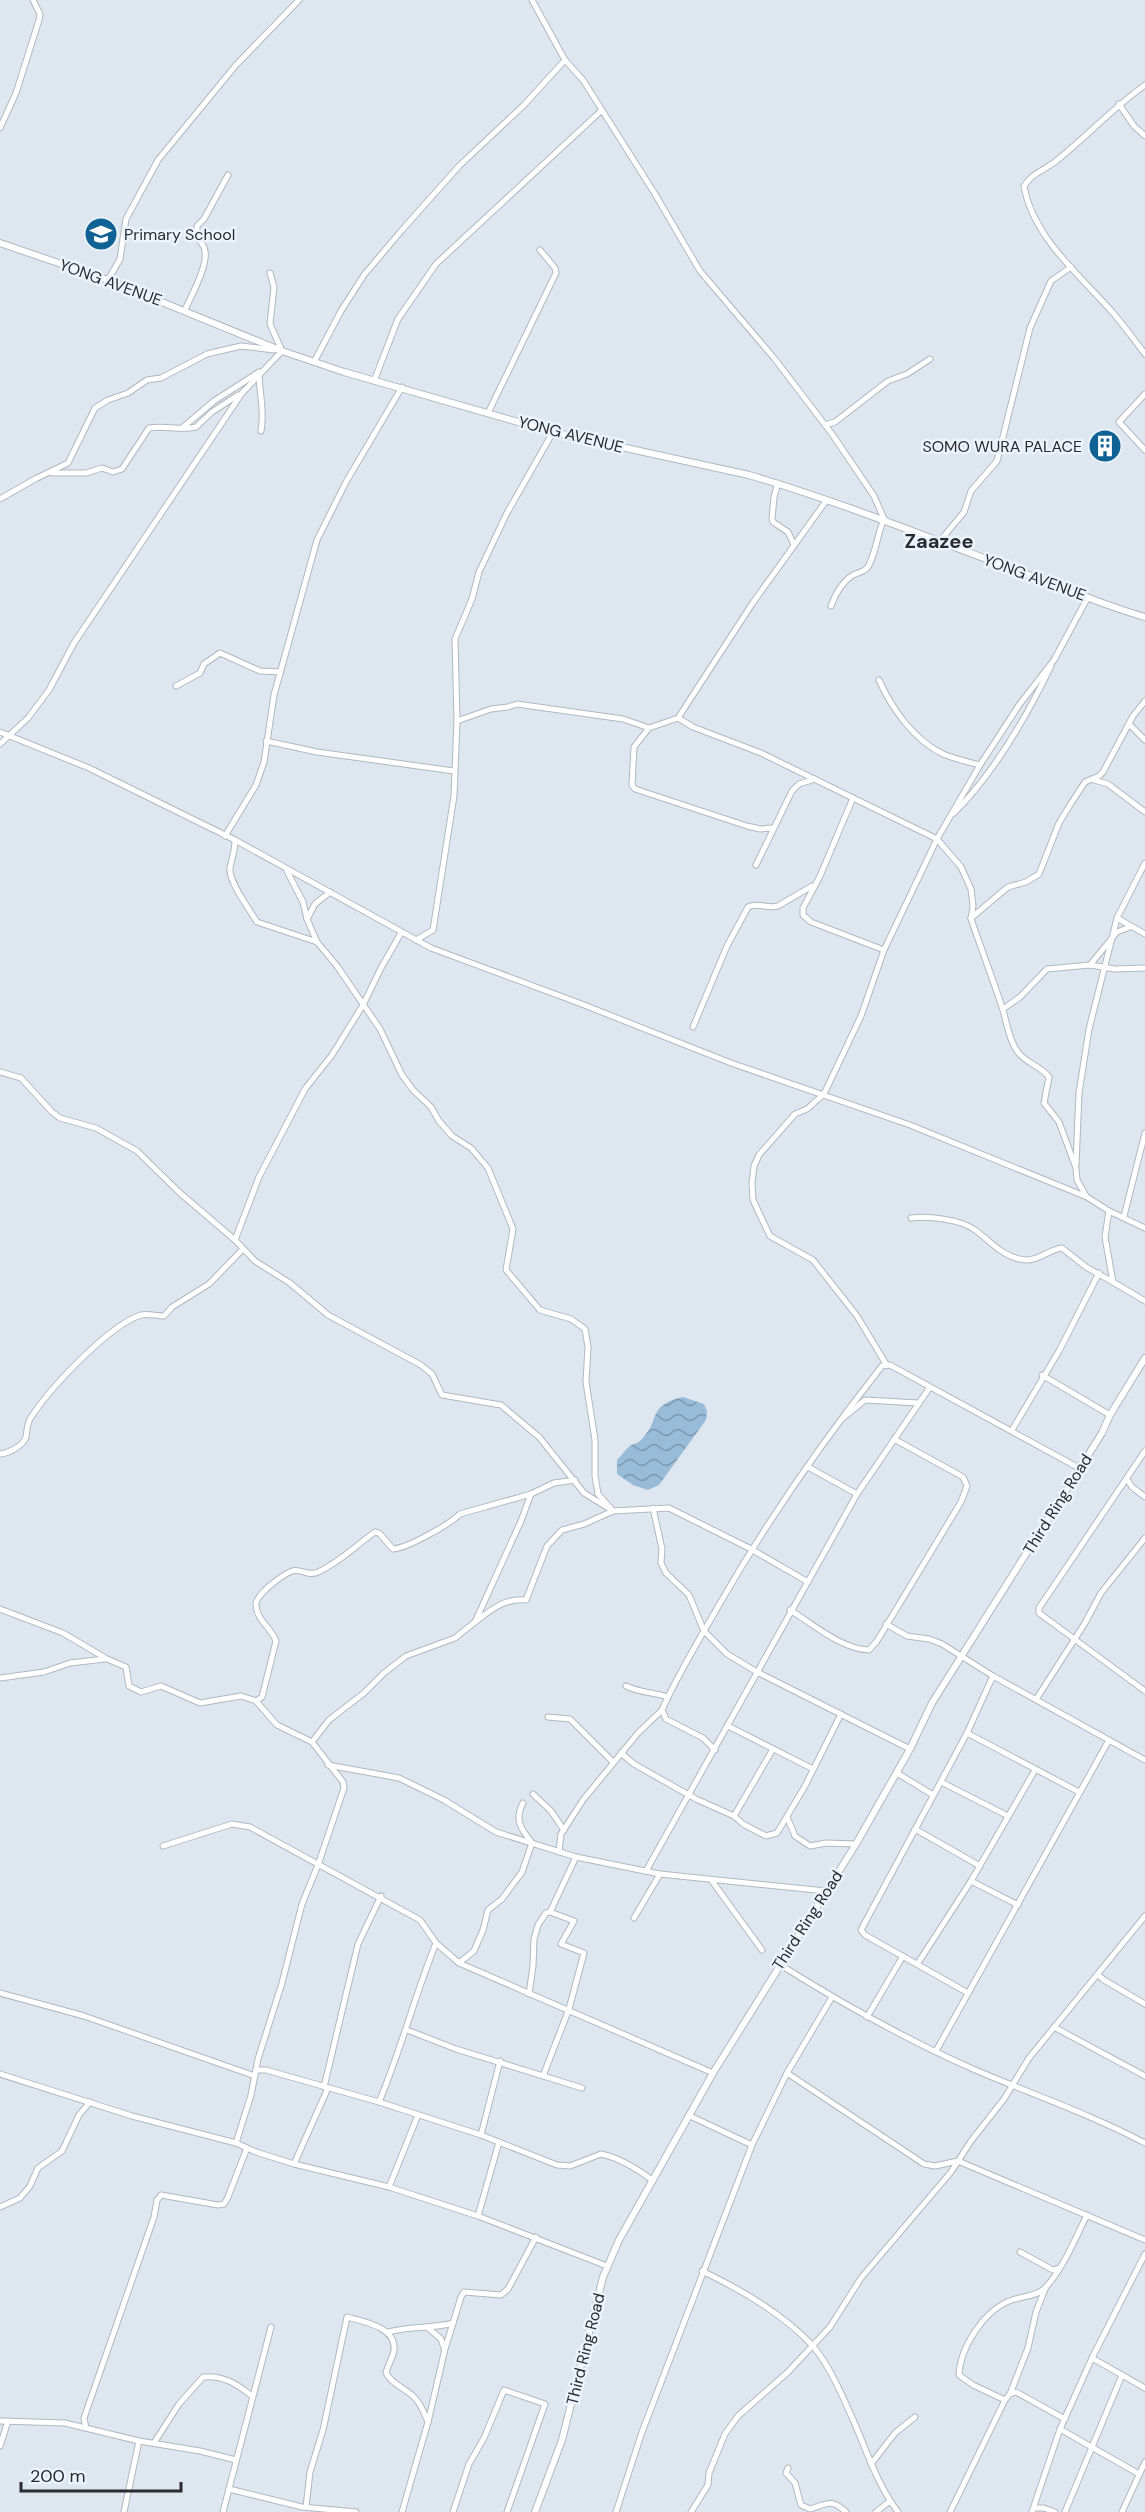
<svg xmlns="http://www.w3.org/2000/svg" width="1145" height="2512" font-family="'DM Sans',sans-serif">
	<defs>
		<pattern id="water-waves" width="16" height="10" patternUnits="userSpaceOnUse" patternTransform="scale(1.5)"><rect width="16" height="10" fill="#98bbd8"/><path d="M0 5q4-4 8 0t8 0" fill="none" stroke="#7c98b0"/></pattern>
	</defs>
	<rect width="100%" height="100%" fill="#dee7ef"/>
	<path fill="url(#water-waves)" d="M683,1397L704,1404L707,1411L706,1420L659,1485L648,1490L633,1485L617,1474V1460C621,1456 625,1450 630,1446C634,1443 639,1443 642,1439C661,1419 647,1405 683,1397Z"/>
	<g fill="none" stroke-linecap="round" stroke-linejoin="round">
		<g stroke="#b0b8c0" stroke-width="7">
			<g id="minor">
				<path d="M532,0L565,60L583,80L655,194L700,271L774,358L832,434L874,496L884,519C878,531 874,562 866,569C863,572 857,573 853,575C842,582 835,595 831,606"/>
				<path d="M1145,85C1113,108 1087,136 1056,161C1045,170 1032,173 1024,186C1033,238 1081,276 1114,314C1125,327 1135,341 1145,354"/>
				<polyline points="1119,104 1134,126 1145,136"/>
				<polyline points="0,128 16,93 39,20 40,14 33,0"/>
				<polyline points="108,280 120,259 126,219 158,160 236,65 299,0"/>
				<path d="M185,310C191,296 208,266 205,251C204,241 196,244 197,226L204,219L228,175"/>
				<polyline points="314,362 341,311 364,275 402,230 459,166 524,105 565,60"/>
				<polyline points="374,381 398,319 436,264 602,110"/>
				<polyline points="1145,394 1119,422 1145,450"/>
				<polyline points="488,413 556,273 555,268 540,250"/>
				<polyline points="825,425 835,422 888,381 907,374 930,359"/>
				<path d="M182,428L214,401L259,372C259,392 265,411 261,431"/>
				<path d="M52,473H86L102,468L113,472L122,469L149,428C165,425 180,431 196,427L212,412L238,395"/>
				<polyline points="778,483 774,497 772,519 773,522 788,532 794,545"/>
				<polyline points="0,499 35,479 68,463 95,408 108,400 128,393 147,380 161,378 207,354 241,346 274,350"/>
				<polyline points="939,542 964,512 971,491 997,461 1030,328 1051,281 1071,267"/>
				<path d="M879,680C892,709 914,740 943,754C955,759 968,762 980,765"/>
				<polyline points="176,686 200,673 204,664 220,653 260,671 281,672"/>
				<polyline points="678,718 752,604 826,501"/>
				<path d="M457,721L491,709L508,707L517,704L623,719L649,728L678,718L693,727L761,753L937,839L961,867L971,889L973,906L971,919C981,948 992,977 1002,1007C1007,1022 1008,1038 1017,1051C1026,1064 1040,1065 1049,1077L1044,1103L1059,1122L1076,1168L1077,1180L1086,1196"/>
				<polyline points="1130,725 1145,740"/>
				<polyline points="649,728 634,747 632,785 635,789 747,826 760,829 772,828"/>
				<polyline points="0,732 89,768 235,840 431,948 579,1003 731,1063 910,1125 1087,1197 1109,1211 1145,1228"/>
				<polyline points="266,741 317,752 454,771"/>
				<polyline points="0,744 28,718 49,690 74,643 242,393 282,351 270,324 274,287 270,273"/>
				<polyline points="1094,780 1108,784 1145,812"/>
				<polyline points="853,798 820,876 803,908 803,915 811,922 884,950"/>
				<path d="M954,813C994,773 1026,718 1051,666"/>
				<polyline points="225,836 256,785 264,762 274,695 317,540 346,482 402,387"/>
				<path d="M235,840C235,852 232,857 230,868C228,881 250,910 257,922L317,942L337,966L380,1029L402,1075L413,1090L431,1107L439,1121L452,1136L471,1148L488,1168L513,1229L506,1270L540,1310L571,1319L585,1329L588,1347L586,1382L595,1440V1476L598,1494L613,1511L584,1524L562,1530L547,1546L526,1600C504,1598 491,1610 475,1622"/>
				<polyline points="756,865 792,791 799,784 815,779"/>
				<polyline points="287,871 303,902 307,919 317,942"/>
				<polyline points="971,918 1008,887 1026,882 1039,874 1059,823 1070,805 1085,782 1099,776 1103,772 1133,716 1145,701"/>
				<polyline points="1117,918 1145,934"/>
				<polyline points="307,919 315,904 330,892"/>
				<polyline points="416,940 433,930 454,796 457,721 455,639 472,599 479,572 507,513 553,432"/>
				<polyline points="1090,965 1115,969 1145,968"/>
				<polyline points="1003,1009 1020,997 1047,969 1090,965 1117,932 1130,927"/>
				<path d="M693,1027L727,946L748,907C759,902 767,909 778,906L812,886"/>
				<polyline points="0,1072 21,1078 52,1112 60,1118 96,1128 137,1151 180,1193 235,1240 255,1261 290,1283 328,1315 421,1365 432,1374 442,1395 501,1405 539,1437 584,1493 613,1511 669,1508 751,1549 808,1582"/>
				<polyline points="1076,1165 1079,1093 1089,1029 1117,918 1145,863"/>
				<polyline points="1109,1211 1105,1237 1113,1282 1145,1301"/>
				<polyline points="1124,1216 1145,1133"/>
				<path d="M911,1218C928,1216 960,1219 975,1230C992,1242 1004,1259 1027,1260C1040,1260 1050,1249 1062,1248L1086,1267L1113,1282"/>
				<polyline points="235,1240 259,1177 305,1089 332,1055 363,1005 381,968 401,933"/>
				<polyline points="886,1364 857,1316 813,1260 770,1236 753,1200 752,1183 754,1166 759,1155 795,1114 807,1109 824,1094 861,1016 884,950 937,839 980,765 1019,705 1054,660 1088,597"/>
				<polyline points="1042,1375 1110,1415"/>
				<polyline points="843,1418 865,1400 919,1403"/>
				<polyline points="1012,1430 1059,1351 1099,1273"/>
				<polyline points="1145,1451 1039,1608 1039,1613 1145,1691"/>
				<path d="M0,1454C9,1453 23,1446 26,1437C27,1430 27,1425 30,1419C48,1390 109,1325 141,1315C148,1313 156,1316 164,1316L172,1307L209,1284L243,1249"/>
				<polyline points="808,1467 857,1494"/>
				<polyline points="1127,1479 1132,1487 1145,1497"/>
				<polyline points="653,1508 662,1549 661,1563 666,1573 689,1595 704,1631 727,1654 757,1672 910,1749"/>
				<path d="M0,1609L63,1633L107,1659L126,1667L129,1686L141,1692L161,1686L200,1703L241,1696L256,1701L262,1697L276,1641C272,1629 256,1619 256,1605C255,1595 282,1575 292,1571C301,1568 308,1577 318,1572C340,1562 355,1546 375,1532L379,1533L393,1549C408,1548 450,1524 460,1514L531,1494L554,1483L575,1480"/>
				<path d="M790,1610C813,1624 841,1649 869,1650L877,1641L961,1502L967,1486L963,1477L894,1439"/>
				<polyline points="886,1624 907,1636 929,1639 942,1644 993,1676 1145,1760"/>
				<polyline points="0,1678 44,1672 70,1663 105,1659"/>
				<path d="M626,1686C641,1693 652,1692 668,1697"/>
				<polyline points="1037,1698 1085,1623 1101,1593 1145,1538"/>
				<polyline points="256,1701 277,1725 312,1742 343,1782 344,1788 318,1865 302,1904 282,1983 258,2059 251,2095 236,2143 256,2152 294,2164 389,2187 478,2216 607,2266"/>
				<polyline points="548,1717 570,1719 613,1762"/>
				<polyline points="728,1726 813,1769"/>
				<polyline points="967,1733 1079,1792"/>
				<polyline points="312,1742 329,1720 364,1693 384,1673 406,1656 455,1638 475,1622 521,1521 531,1494"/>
				<path d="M715,1750L703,1738L666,1719L662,1710C678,1674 699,1640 719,1605C767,1521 822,1442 882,1366L890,1365L1079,1468"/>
				<polyline points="621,1753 634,1764 696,1799 734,1816 743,1824 766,1836 777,1833 805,1786 841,1714"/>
				<polyline points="328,1765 399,1778 444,1800 496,1832 576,1857 660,1874 826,1891"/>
				<polyline points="897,1773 933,1795"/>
				<polyline points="941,1782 1008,1816"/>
				<polyline points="533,1794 551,1811 564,1830"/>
				<polyline points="734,1816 773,1749"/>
				<polyline points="787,1817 795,1836 810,1846 826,1843 856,1844"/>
				<polyline points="915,1829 980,1866"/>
				<polyline points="163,1846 232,1824 250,1827 420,1920 436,1943 459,1963 713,2073"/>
				<polyline points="559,1852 561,1834 583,1800 638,1733 662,1710"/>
				<polyline points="646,1871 857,1494 930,1387"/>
				<polyline points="712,1881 762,1950"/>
				<polyline points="971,1881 1018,1905"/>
				<polyline points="634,1918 660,1874"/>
				<path d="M459,1963L474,1951L483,1930L488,1910L502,1899L522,1872L532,1843C521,1829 514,1820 523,1803"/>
				<polyline points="918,1963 971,1881 1035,1770"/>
				<path d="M779,1964C841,2003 905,2039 973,2069C1031,2094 1088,2113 1145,2143"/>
				<polyline points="1098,1975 1104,1980 1145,2004"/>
				<polyline points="0,1993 84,2016 255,2076"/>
				<polyline points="968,1993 865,1935 861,1930 967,1733 993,1676"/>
				<polyline points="529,1994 533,1966 534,1939 538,1925 546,1913 550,1912"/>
				<polyline points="867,2017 903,1956"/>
				<polyline points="1054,2027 1145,2076"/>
				<polyline points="407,2030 456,2049 582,2088"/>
				<polyline points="936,2051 1109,1740"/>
				<path d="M257,2070H266L379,2102L481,2135L557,2165L570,2166L601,2154C620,2158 636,2168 652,2180"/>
				<polyline points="787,2073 924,2164 935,2166 958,2161 1145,2240"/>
				<polyline points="0,2074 132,2116 236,2143"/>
				<polyline points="543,2076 569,2009 584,1953 561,1944 574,1921 550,1912 576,1857"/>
				<polyline points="324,2087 358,1944 381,1896"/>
				<path d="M379,2102C401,2050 415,1995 436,1943"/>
				<polyline points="690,2116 752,2145"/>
				<polyline points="481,2135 500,2061"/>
				<polyline points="294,2164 328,2088"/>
				<polyline points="389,2187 418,2115"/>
				<polyline points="0,2207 20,2198 30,2186 38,2168 62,2151 79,2115 90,2102"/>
				<polyline points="478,2216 499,2142"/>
				<polyline points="1020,2252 1053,2270 1059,2268"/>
				<path d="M702,2271C742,2290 782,2313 812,2345C829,2364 844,2399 854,2422C867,2452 878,2486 898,2512"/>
				<polyline points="427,2327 441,2339 444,2348"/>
				<path d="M388,2332C410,2326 431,2329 453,2323"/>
				<polyline points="1092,2358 1145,2388"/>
				<polyline points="1010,2394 1028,2348 1036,2312 1045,2289"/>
				<path d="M1005,2400L973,2385L959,2375C960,2347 985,2309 1012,2300C1024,2296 1038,2296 1046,2287C1064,2267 1075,2239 1087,2215"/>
				<polyline points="0,2421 65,2423 139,2441 200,2451 236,2460"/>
				<polyline points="86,2428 84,2418 154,2217 157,2200 161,2195 218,2205 224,2204 228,2197 247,2148"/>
				<polyline points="1060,2429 1139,2474"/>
				<path d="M154,2443L179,2404L203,2377C223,2375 237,2384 252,2396"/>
				<polyline points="0,2446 8,2421"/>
				<polyline points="871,2464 895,2433 915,2417"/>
				<path d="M788,2468L786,2473L795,2483L801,2505L810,2509C828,2504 831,2498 846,2512"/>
				<polyline points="229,2489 302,2507 356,2512"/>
				<path d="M306,2507L310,2472L323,2430L347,2317C365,2322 396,2327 394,2350C393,2358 388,2364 386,2373C393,2385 403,2387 413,2396C421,2403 424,2413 428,2422"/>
				<polyline points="1034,2508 1044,2508 1055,2512"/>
				<polyline points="124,2512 139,2441"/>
				<polyline points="223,2512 271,2327"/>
				<polyline points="402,2512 428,2422 445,2349 461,2297 464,2292 501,2295 508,2289 536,2237"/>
				<polyline points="453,2512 469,2464 484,2438 504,2390 545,2404 507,2512"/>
				<polyline points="616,2512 642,2432 752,2145 787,2073 832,1997"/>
				<polyline points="691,2512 708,2485 709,2473 725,2434 738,2416 788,2372 830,2327 861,2278 951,2172 971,2141 1004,2099 1029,2058 1145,1916"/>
				<polyline points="876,2512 890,2501"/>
				<polyline points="950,2512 1005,2400 1010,2394 1016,2392 1065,2419"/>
				<polyline points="1032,2512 1060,2429 1092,2358 1145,2254"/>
				<polyline points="1065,2512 1122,2375"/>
				<polyline points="1122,2512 1145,2462"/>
			</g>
		</g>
		<g stroke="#b0b8c0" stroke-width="8">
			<g id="tertiary">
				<path d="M0,243L108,280L282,351L344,372L553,432L749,475C847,504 942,543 1037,578C1073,592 1109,607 1145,617"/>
				<polyline points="535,2512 562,2440 603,2277 619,2240 713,2073 856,1844 910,1749 932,1703 1102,1433 1110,1415 1145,1358"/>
			</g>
		</g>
		<use href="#minor" stroke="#fff" stroke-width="5"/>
		<use href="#tertiary" stroke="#fff" stroke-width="6"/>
	</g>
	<defs>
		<g id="school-disc" transform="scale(1.725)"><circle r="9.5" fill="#116294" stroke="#ebf4fc"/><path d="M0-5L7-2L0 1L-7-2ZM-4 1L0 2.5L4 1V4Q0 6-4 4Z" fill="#fff"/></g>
		<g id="building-disc" transform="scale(1.725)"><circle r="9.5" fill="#116294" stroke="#ebf4fc"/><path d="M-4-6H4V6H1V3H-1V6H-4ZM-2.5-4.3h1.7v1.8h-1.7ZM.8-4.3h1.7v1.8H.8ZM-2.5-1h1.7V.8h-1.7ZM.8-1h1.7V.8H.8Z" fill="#fff"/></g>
	</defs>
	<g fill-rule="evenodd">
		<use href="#school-disc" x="101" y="234"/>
		<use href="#building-disc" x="1105" y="446"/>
	</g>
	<g text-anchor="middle" stroke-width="5" stroke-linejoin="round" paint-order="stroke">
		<g font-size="16" fill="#292c2f" stroke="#ebf4fc" text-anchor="start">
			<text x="124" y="240">Primary School</text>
			<text x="1082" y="452" text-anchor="end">SOMO WURA PALACE</text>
		</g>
		<g font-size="16" fill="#292c2f" stroke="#ebf4fc">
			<text transform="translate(111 282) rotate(20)" y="6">YONG AVENUE</text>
			<text transform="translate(571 434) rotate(14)" y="6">YONG AVENUE</text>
			<text transform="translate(1035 577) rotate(20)" y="6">YONG AVENUE</text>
			<text transform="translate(1057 1504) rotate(-58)" y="6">Third Ring Road</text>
			<text transform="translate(807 1920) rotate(-57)" y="6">Third Ring Road</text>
			<text transform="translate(585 2349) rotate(-76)" y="6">Third Ring Road</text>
		</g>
		<g font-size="20" font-weight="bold" fill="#292c2f" stroke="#ebf4fc">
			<text x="939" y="548">Zaazee</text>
		</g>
	</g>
	<path d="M21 2482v9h160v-9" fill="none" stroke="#292c2f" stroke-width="3"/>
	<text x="30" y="2482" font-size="18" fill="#292c2f" stroke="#ebf4fc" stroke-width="4.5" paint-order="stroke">200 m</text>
</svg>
